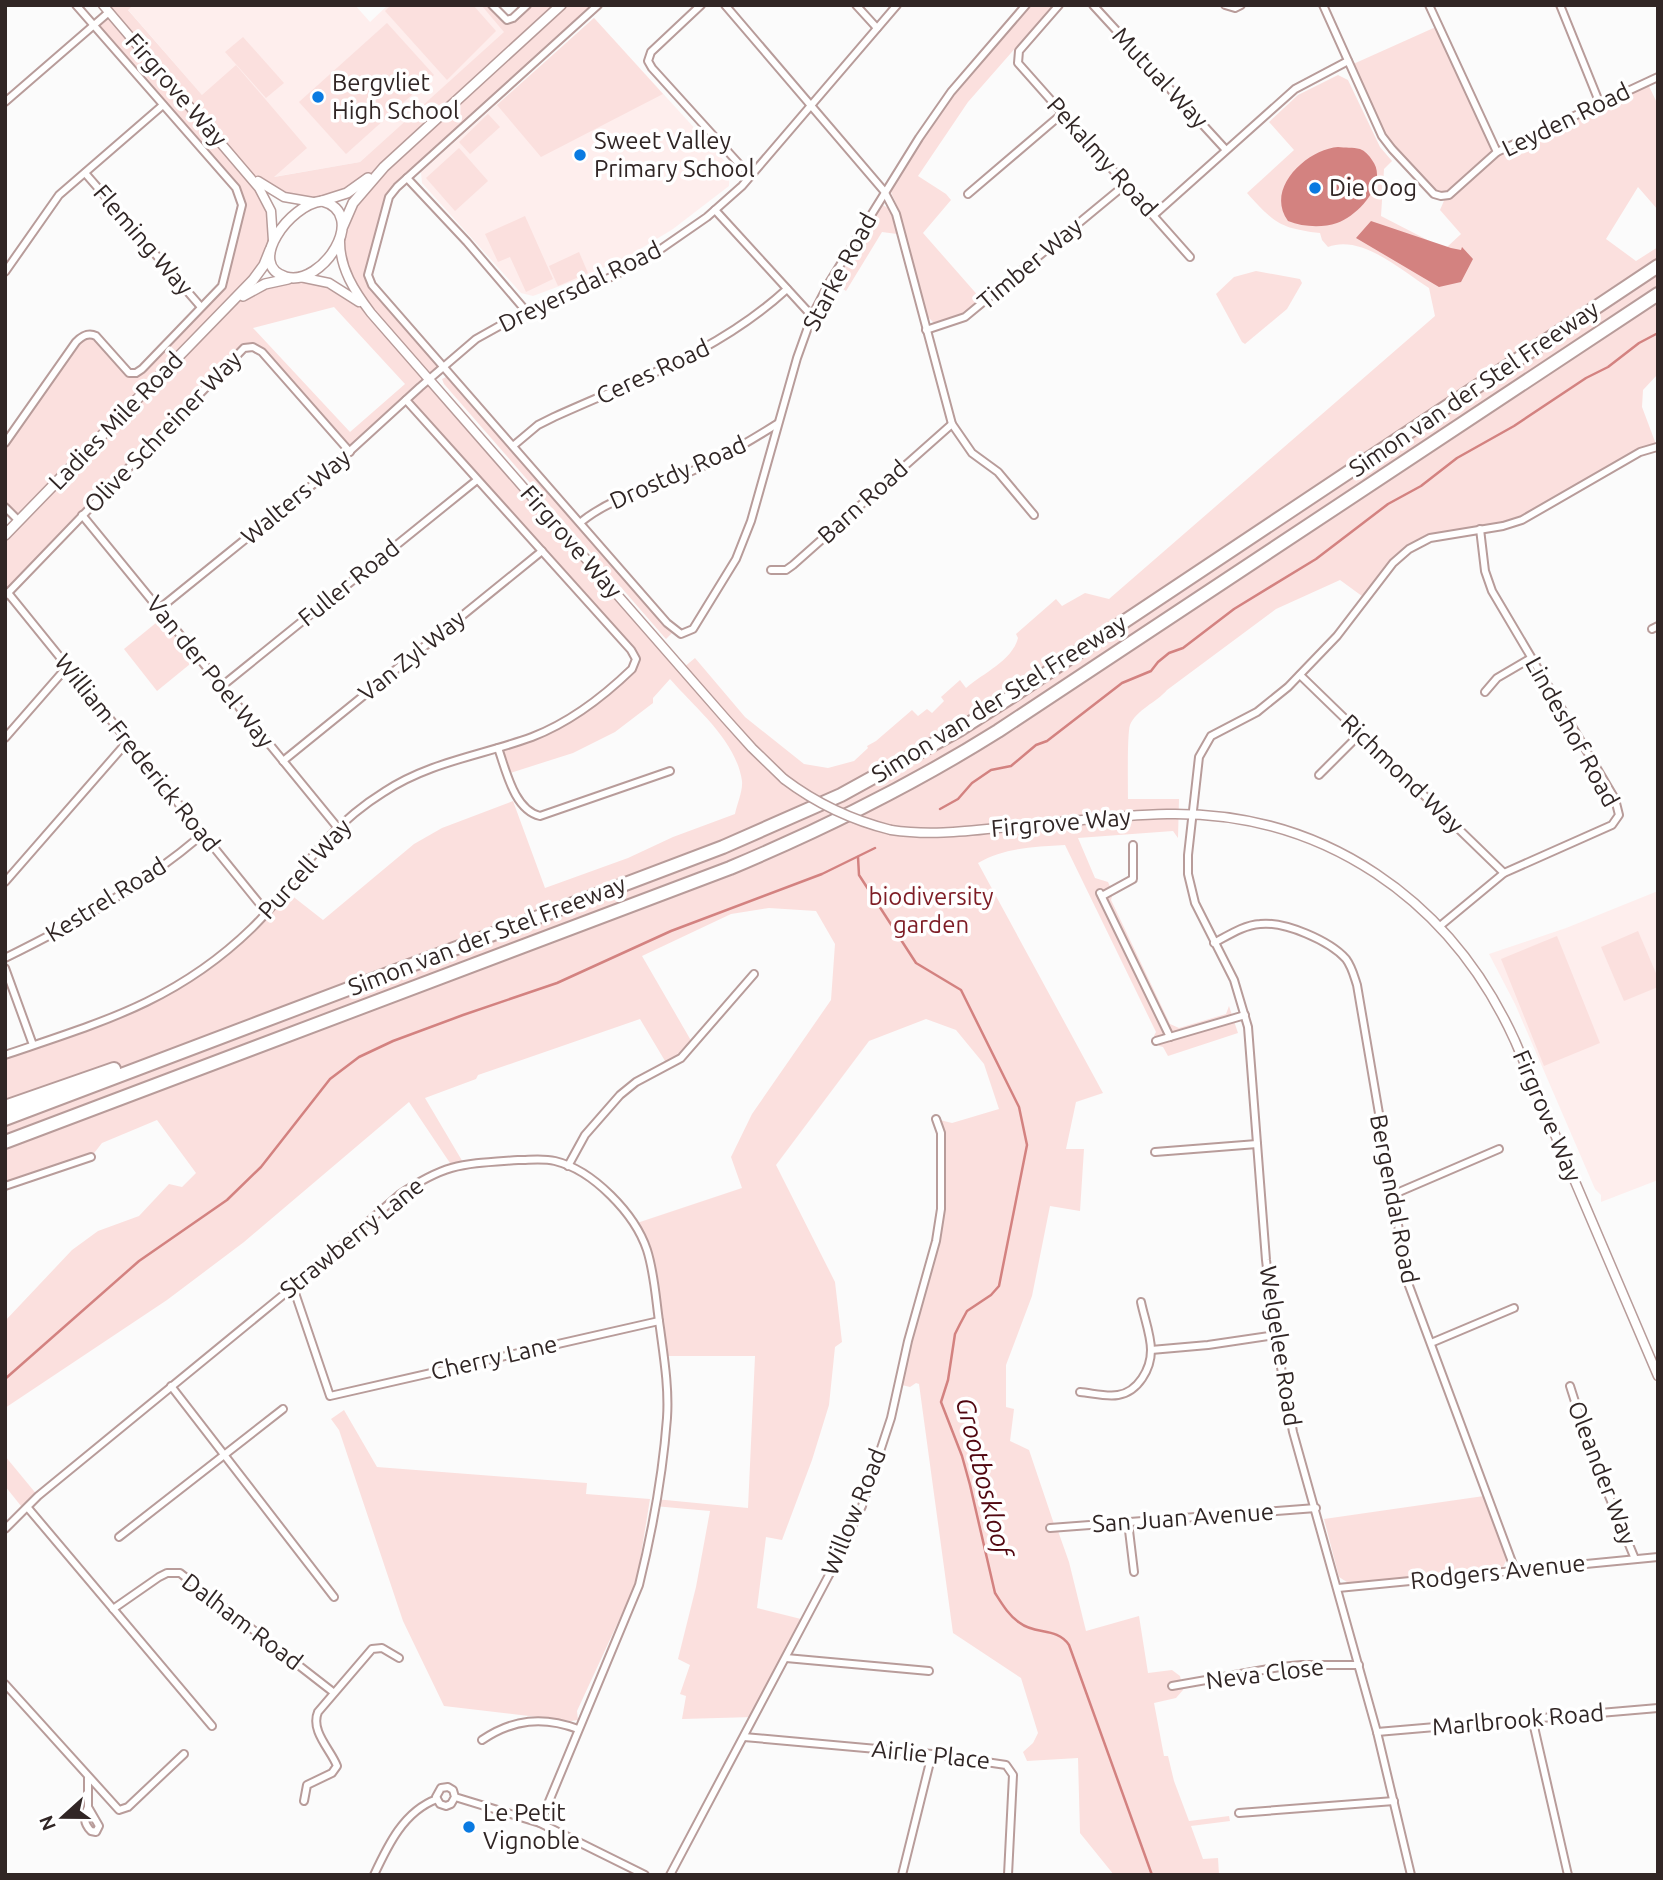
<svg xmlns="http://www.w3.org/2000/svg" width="1663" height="1880" font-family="Ubuntu,sans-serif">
	<rect width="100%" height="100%" fill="#fbfbfb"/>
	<g fill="#feeeed">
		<polygon points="124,5 355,5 370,22 388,5 481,5 505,32 360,162 273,177"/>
		<polygon points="594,18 730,167 729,186 673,229 632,254 584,277 533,296 521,293 422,183 421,172"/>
		<polygon points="1658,891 1658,1180 1601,1202 1601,1195 1595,1189 1515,1004 1489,954 1566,928"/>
	</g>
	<g fill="#fbe0de" fill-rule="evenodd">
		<path d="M103,5H133L128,10L202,95L236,65L307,148L274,177L360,162L504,32L481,5H492L507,20L527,5H598L392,192L369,278L444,366L429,379L683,668L695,658L745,717L804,764L828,768L854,761L868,748L867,746L876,741L912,710L918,716L927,709L932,713L944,701L941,697L960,680L966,688C983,673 1012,661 1018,638L1016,634L1056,599L1062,606L1085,593L1109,599L1435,316L1429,288C1402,271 1362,234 1328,247L1322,240L1320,233C1280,228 1274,223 1247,193L1294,150L1269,122L1298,95L1338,75L1348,80L1380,147L1392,161L1384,169L1381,216L1445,249L1461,234L1440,210L1446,196L1434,193L1384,135L1351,65L1438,26L1497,152L1647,82L1658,105V210L1638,187L1606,239L1636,261L1658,247V374L1643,390L1642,407L1657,447L1648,449L1522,520L1430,538L1409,549L1366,599L1340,580L1276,609L1167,690C1157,702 1136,710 1130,725C1127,734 1128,786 1128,799H1179L1178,838L1173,831L1078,838L1095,878L1108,882L1113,893L1111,900L1170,1024L1179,1028L1226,1014L1229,1006L1238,1033L1168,1056L1163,1047L1159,1046L1154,1036L1156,1032L1065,845C1035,847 1005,847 978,863L1103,1093L1076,1102L1066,1149H1084L1080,1211L1050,1206L1032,1296L1006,1365V1407L1014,1409L1010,1441L1029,1450L1054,1524L1118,1519L1119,1526L1058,1531L1069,1562L1086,1631L1139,1616L1148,1673L1172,1670L1180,1676L1183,1690L1176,1698L1154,1703L1164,1756H1168L1174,1781L1189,1821L1229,1816L1230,1821L1191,1826L1203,1859L1218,1858L1219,1875H1114L1080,1833L1078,1758L1027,1761L1023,1752L1033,1743L1038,1733L1021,1678L953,1633L919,1384L916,1383L910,1387L898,1384L929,1270L941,1209V1133L936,1119L952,1123L999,1109L984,1064L956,1030L926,1019L869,1041L776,1165L835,1282L842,1342L835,1347L829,1405L812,1460L782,1540L766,1537L757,1608L805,1620L754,1717L682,1719L686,1696L680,1694L690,1665L678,1659L696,1587L710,1511L654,1506L655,1499L748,1508L755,1356H663L652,1271L634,1224L742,1188L731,1157L752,1114L831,1000L835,944L816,911L769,908L731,914L642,956L693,1044L668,1066L640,1019L478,1075L476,1079L425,1098L464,1164L452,1166L409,1102L244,1242L167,1300L5,1408V1321L72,1250L98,1231L139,1216L169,1184L182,1187L196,1173L157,1120L102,1143L91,1157L5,1186V1055L141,1006L232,946L286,891L323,920L414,844L442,828L513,801L545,888L628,858L673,837L735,814C737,804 743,791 742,781C736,740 696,709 670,679L653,698V703L615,732L573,753L507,774L498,748L566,721L621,680L636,659L406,400L350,452L262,352L249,347L5,596V535L19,521L5,507V443L76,342L90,334L125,369L136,373L220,290L242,205L240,194L93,26L109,12ZM380,171L349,210L341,252L361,300L316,279L274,281L231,303L270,250L269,206L253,177C265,184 279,196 292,199C326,207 353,189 380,171ZM334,307L405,384L350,432L253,328Z"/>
		<polygon points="391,5 473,5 496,31 447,80 385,11"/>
		<polygon points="1031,5 1053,5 968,102 918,176 946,194 951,200 923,233 981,299 962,315 934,323 925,314 897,206 890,190 923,136 952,98"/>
		<polygon points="594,18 663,94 541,157 497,105"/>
		<polygon points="387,23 434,75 346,154 299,102"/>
		<polygon points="243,37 284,83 266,98 225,52"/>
		<polygon points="488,114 500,127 470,154 459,142"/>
		<polygon points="459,148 488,181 455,211 426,178"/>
		<polygon points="883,205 891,210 897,234 882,232 846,291 833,282 879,208"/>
		<polygon points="525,216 553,279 526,292 510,257 498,262 485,234"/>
		<polygon points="579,252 588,273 558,286 549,266"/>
		<polygon points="1256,271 1300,279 1302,283 1287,309 1245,344 1242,342 1216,294 1234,277"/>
		<polygon points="446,377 450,379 672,633 666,639 444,384 442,379"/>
		<polygon points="162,618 195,660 157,691 124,649"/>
		<polygon points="1638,931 1658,978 1658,987 1624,1001 1601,947"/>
		<polygon points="1557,936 1600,1043 1544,1066 1501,959"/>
		<polygon points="344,1410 377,1467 587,1483 586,1494 650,1499 638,1573 631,1594 577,1711 578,1720 571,1721 444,1706 403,1621 339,1430 331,1419"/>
		<polygon points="5,1456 38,1496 25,1511 5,1486"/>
		<polygon points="1484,1496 1507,1559 1503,1567 1350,1584 1339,1577 1324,1519"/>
	</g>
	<g fill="#d38280">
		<path d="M1338,147C1345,148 1353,147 1360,149C1365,151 1369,155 1372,160C1389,182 1359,215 1337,223C1322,228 1303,227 1288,221C1264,188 1308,149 1338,147Z"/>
		<polygon points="1371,221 1451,248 1461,250 1462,247 1473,259 1461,282 1439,287 1356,238"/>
	</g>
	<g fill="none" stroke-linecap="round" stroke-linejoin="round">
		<g stroke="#d38280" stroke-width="2.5">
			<polyline points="940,809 958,799 972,783 991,770 1011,766 1036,745 1047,741 1122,683 1151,671 1158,662 1169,653 1183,648 1234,609 1316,559 1388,504 1421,486 1457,458 1514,426 1586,378 1608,367 1639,343 1658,333"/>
			<path d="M858,857L859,875L916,963L961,990L1019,1107L1027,1145L999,1286L991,1295L967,1311L960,1324L955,1334L948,1380L941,1402L962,1456L970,1485L995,1593C1002,1604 1009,1616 1020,1623C1035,1635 1057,1627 1069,1645L1152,1875"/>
			<polyline points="5,1379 139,1261 227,1200 261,1167 330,1079 359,1057 393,1041 463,1015 557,983 671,931 822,874 875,848"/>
		</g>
		<g stroke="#b89c9a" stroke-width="10">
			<g id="minor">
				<polyline points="492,5 507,20 513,18 527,5"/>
				<polyline points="598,5 397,187 389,197 368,275 372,285 667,623 681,634 693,629 736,559 751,521 797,358 812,316 829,283 919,138 951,92 1026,5"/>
				<polyline points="701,5 651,52 648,61 652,68 750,176"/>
				<polyline points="725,5 884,191 896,214 952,424 972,453 998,472 1034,515"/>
				<polyline points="856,5 877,28"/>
				<polyline points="1059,5 1019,51 1018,63 1190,257"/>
				<polyline points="1093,5 1226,150"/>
				<polyline points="1225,5 1235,8 1241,5"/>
				<polyline points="1323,5 1382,136 1392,149 1434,194 1441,196 1449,195 1497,152 1658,77"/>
				<polyline points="1429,5 1497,152"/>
				<polyline points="1560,5 1600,104"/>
				<polyline points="5,102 109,12"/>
				<polyline points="85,173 201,307"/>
				<polyline points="407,178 467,242 526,311"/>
				<polyline points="968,194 1063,113"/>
				<polyline points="715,210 812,316"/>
				<polyline points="1154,215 1295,89 1348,61"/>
				<polyline points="5,272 59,195 163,105"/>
				<polyline points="926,330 965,317 1126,184"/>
				<path d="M5,443L76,342C82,336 88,332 96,336L129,373H136L142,369L222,286L242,205L236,188L76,5"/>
				<path d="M513,446L538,425L554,417C638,379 718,352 787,289"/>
				<polyline points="5,507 19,521"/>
				<polyline points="82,515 338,828"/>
				<path d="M581,522C613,496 655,487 692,471C722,458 750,441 777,424"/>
				<polyline points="771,570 786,570 793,565 952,424"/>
				<polyline points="8,593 267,913"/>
				<polyline points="5,596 244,348 253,347 262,352 350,452"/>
				<polyline points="159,609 316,482 420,387 476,339 526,311 592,286 642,262 707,217 742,186 897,5"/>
				<polyline points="1652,629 1658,626"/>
				<polyline points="1300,675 1504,873"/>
				<polyline points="222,686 477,480"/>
				<polyline points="1485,692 1497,678 1531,658"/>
				<polyline points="5,738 67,667"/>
				<path d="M498,748C506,770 514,810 540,816L670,771"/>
				<polyline points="283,761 542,551"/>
				<polyline points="1319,775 1360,734"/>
				<polyline points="5,882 128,741"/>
				<polyline points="1100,893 1170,1037"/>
				<polyline points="1102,896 1133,879 1133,845"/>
				<polyline points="1440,926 1504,873 1612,825 1619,815 1615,799 1492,591 1485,571 1480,529"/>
				<path d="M1214,943C1229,935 1244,925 1260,924C1285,921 1330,941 1346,959C1352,967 1354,976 1357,985L1408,1283L1515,1570"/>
				<path d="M5,958C80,921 139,888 203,834"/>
				<polyline points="5,968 33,1045"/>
				<polyline points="1156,1041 1245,1015"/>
				<path d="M5,1055C102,1022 177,1001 252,928C280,901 301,868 327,839C344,821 363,805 384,792C429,762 483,755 532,737C571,722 603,697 632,669L636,659L631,650L406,400"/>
				<polyline points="1155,1152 1257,1144"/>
				<polyline points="568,1166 585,1135 620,1095 636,1082 681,1058 754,974"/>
				<polyline points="5,1186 91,1157"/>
				<polyline points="1392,1195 1499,1149"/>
				<polyline points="293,1287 330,1396 659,1321"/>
				<polyline points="1431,1343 1514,1308"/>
				<polyline points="1151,1350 1208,1345 1275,1335"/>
				<polyline points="171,1386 334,1597"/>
				<polyline points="1570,1386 1592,1455 1635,1559"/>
				<path d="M1080,1392C1092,1393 1106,1397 1118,1395C1138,1392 1151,1369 1151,1350C1151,1335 1144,1317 1141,1302"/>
				<polyline points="28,1508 212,1726"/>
				<polyline points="1128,1522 1134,1572"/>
				<polyline points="1050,1528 1316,1508"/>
				<path d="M5,1529L38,1496L293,1287L399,1195C446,1163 462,1164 518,1160C530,1160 543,1158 555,1161C593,1170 635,1214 647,1250C655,1275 656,1303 660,1328C664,1358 669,1388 667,1418C663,1472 652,1532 639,1585L540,1823"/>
				<polyline points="119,1537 283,1409"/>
				<polyline points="1338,1588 1658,1557"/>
				<polyline points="113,1609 159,1577 167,1573 180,1573 333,1692"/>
				<polyline points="786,1658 929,1671"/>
				<polyline points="5,1684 119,1810 128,1807 184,1754"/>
				<polyline points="1172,1686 1280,1667 1302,1665 1359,1665"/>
				<polyline points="1532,1718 1568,1875"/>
				<polyline points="1377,1732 1658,1708"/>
				<polyline points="744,1737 932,1754 1006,1765 1013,1775 1008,1875"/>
				<path d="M482,1740C513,1719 543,1716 578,1729"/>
				<polyline points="455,1797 451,1804 446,1806 440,1804 436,1797 441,1788 448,1787 453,1790 455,1797 540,1823 645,1875"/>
				<path d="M304,1801L307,1785L332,1773L337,1766C331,1750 310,1731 318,1712L372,1649L382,1648L399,1658"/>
				<path d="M88,1807C84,1816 83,1823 91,1831L96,1832L99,1826L88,1807V1778"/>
				<polyline points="1239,1813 1394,1801"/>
				<path d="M374,1875C388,1845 404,1811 437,1799"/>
				<polyline points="670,1875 829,1575 862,1506 891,1418 908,1341 936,1241 941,1209 941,1133 936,1119"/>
				<polyline points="902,1875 932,1754"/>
				<polyline points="1411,1875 1377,1732 1293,1432 1275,1335 1266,1260 1248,1027 1234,980 1195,903 1188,874 1188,855 1199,757 1211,736 1257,712 1288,687 1337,636 1393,563 1409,549 1430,538 1503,526 1522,520 1640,452 1657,447"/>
			</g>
		</g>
		<g stroke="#b89c9a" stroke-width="11">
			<g id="tertiary">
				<polyline points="103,5 259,188 271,211 273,241"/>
				<polyline points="258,181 284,197 313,202"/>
				<path d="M340,239C339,268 355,292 371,313L725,718L752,748L784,779"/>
				<polyline points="300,277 329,283 359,302"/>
				<path d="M891,830C931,836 968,831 1008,827C1061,823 1114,815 1167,814C1324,811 1451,900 1515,1041L1658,1376"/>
			</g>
		</g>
		<g stroke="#b89c9a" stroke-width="12">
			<g id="secondary">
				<path d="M322,201C370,214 322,287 286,277C245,265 290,204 322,201Z"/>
				<polyline points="322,201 347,193 368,178"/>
				<polyline points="343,226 353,203 384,167 561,5"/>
				<polyline points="243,296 265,284 288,279"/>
				<polyline points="5,535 253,280 264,265 270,250"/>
			</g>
		</g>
		<g stroke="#b89c9a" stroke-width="16">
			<g id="motorway">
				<polyline points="5,1107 114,1069"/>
				<polyline points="5,1119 723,847 841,795 959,730 1014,695 1658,266"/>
				<path d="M5,1142L730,868C823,829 912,785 998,731L1658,294"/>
			</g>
		</g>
		<use href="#minor" stroke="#fff" stroke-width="6"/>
		<use href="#tertiary" stroke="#fff" stroke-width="8"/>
		<use href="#secondary" stroke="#fff" stroke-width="9"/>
		<use href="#motorway" stroke="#fff" stroke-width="12"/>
		<g stroke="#b89c9a" stroke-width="11" stroke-linecap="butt">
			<path id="tertiary-bridge" d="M784,779C817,804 851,820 891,830"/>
		</g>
		<use href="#tertiary-bridge" stroke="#fff" stroke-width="8"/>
	</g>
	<g fill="#0a7ae1" stroke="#fff" stroke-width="2.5">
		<circle cx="318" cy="97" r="7"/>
		<circle cx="580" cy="155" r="7"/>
		<circle cx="1315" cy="188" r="7"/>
		<circle cx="469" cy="1827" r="7"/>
	</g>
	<g text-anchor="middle" stroke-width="7" stroke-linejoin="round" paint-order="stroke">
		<g font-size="24" fill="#312625" stroke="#fff">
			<text transform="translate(1160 78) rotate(47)" y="8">Mutual Way</text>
			<text transform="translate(176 90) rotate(49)" y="8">Firgrove Way</text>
			<text transform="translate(1566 120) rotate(-26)" y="8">Leyden Road</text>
			<text transform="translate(1102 157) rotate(48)" y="8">Pekalmy Road</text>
			<text transform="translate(143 240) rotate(49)" y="8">Fleming Way</text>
			<text transform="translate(1030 264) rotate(-40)" y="8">Timber Way</text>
			<text transform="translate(840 272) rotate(-62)" y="8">Starke Road</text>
			<text transform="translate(580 287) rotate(-26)" y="8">Dreyersdal Road</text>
			<text transform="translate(653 372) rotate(-25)" y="8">Ceres Road</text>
			<text transform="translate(1474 389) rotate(-34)" y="8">Simon van der Stel Freeway</text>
			<text transform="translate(116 421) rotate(-46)" y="8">Ladies Mile Road</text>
			<text transform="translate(163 432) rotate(-46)" y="8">Olive Schreiner Way</text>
			<text transform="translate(678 473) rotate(-24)" y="8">Drostdy Road</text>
			<text transform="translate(296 497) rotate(-40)" y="8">Walters Way</text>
			<text transform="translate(863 502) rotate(-42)" y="8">Barn Road</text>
			<text transform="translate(571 542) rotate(49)" y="8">Firgrove Way</text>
			<text transform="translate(349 583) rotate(-39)" y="8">Fuller Road</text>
			<text transform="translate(412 656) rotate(-39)" y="8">Van Zyl Way</text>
			<text transform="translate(210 672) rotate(51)" y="8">Van der Poel Way</text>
			<text transform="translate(999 699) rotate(-32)" y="8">Simon van der Stel Freeway</text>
			<text transform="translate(1572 732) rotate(61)" y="8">Lindeshof Road</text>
			<text transform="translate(137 753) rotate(51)" y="8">William Frederick Road</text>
			<text transform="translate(1402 774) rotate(44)" y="8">Richmond Way</text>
			<text transform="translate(1061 823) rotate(-5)" y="8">Firgrove Way</text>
			<text transform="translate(305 869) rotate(-48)" y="8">Purcell Way</text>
			<text transform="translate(106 900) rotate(-32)" y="8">Kestrel Road</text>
			<text transform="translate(487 936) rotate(-21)" y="8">Simon van der Stel Freeway</text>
			<text transform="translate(1547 1116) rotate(67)" y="8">Firgrove Way</text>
			<text transform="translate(1394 1199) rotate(79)" y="8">Bergendal Road</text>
			<text transform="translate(352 1238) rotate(-39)" y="8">Strawberry Lane</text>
			<text transform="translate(1280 1346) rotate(81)" y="8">Welgelee Road</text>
			<text transform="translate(494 1358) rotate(-13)" y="8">Cherry Lane</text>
			<text transform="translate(1602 1473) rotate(69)" y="8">Oleander Way</text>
			<text transform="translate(854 1512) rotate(-68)" y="8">Willow Road</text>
			<text transform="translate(1183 1518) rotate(-4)" y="8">San Juan Avenue</text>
			<text transform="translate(1498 1572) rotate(-6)" y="8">Rodgers Avenue</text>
			<text transform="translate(242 1622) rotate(37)" y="8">Dalham Road</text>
			<text transform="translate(1265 1674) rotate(-7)" y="8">Neva Close</text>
			<text transform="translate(1518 1720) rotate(-5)" y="8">Marlbrook Road</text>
			<text transform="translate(931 1755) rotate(6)" y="8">Airlie Place</text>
		</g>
		<g font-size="24" fill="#312625" stroke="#fff" text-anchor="start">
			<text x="332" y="91">Bergvliet<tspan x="332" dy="28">High School</tspan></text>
			<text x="594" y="149">Sweet Valley<tspan x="594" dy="28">Primary School</tspan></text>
			<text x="1329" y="196">Die Oog</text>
			<text x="483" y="1821">Le Petit<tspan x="483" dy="28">Vignoble</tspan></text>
		</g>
		<g font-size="24" fill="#7e1d25" stroke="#fff">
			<text x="931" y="905">biodiversity<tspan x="931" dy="28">garden</tspan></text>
		</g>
		<g font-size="26" font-style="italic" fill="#510710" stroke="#fff">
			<text transform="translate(984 1477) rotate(76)" y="9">Grootboskloof</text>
		</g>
	</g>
	<rect width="1663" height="1880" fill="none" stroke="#312625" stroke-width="14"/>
	<g transform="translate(63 1817) rotate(249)" stroke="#ffffff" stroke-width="5" paint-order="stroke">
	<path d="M0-5L12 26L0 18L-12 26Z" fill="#312625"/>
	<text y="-10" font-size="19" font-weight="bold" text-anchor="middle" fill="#312625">N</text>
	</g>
</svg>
